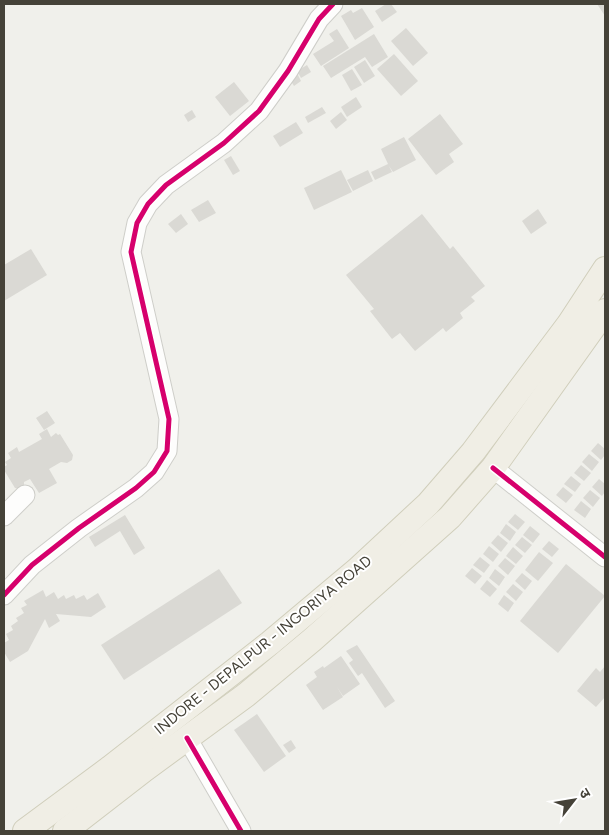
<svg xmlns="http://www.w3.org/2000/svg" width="609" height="835" font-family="Figtree,'Noto Sans Devanagari',sans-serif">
	<rect width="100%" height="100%" fill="#f0f0eb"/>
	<g fill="#dad9d4">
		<polygon points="386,4 391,4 397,12 382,22 375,11"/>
		<polygon points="597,4 605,4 605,16"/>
		<polygon points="362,8 374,27 355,40 341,16 351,10 353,13"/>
		<polygon points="406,28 428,53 413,66 391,41"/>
		<polygon points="337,29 349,48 321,66 313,54 334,41 329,34"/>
		<polygon points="374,34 388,57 372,67 365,57 331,78 323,66"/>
		<polygon points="394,54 418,81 401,96 377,69"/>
		<polygon points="365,60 375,76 364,83 354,67"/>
		<polygon points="307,65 311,72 301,78 297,71"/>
		<polygon points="352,69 362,85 351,91 342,75"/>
		<polygon points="297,73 301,81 294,86 289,78"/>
		<polygon points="234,82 249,101 230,116 215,97"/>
		<polygon points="356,97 362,107 347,117 341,107"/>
		<polygon points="322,107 326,113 308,123 305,117"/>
		<polygon points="192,110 196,117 188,122 184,115"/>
		<polygon points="341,112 347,120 336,129 330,121"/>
		<polygon points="440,114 463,144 449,154 454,162 436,175 408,139"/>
		<polygon points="296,122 303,133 280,147 273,136"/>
		<polygon points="404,137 416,160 393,172 389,166 392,172 375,180 371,172 388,164 381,149"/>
		<polygon points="231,156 240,171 233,175 224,160"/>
		<polygon points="341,170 352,192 314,210 304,188"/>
		<polygon points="368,170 373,181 353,191 347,180"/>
		<polygon points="208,200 216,213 199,222 191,210"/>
		<polygon points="538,209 547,223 531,234 522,221"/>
		<polygon points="181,214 188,224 176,233 168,224"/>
		<polygon points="422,214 450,249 453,246 485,286 471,297 475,301 460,313 463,318 446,332 443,328 415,351 400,333 392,339 370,311 374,309 346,275"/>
		<polygon points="31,249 47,275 4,301 4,265"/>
		<polygon points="47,411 55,423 44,430 36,418"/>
		<polygon points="47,429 51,437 56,433 58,435 60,434 73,455 72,460 67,463 61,462 49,469 57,483 39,493 30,479 24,482 24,487 20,489 15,488 4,470 4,467 7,465 5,462 11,458 8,453 17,447 19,452 42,439 39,434"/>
		<polygon points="598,443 605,449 605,455 601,460 591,451"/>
		<polygon points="589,454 599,462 592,471 582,462"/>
		<polygon points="581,465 591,473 584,481 574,473"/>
		<polygon points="571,476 581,484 575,492 564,484"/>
		<polygon points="599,479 605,484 605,492 602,496 592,487"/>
		<polygon points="563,487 573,495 566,503 556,495"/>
		<polygon points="590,490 600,498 593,507 583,498"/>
		<polygon points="581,501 591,509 585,518 574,510"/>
		<polygon points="515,514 525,522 518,530 508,522"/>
		<polygon points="125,515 145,548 134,555 120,531 95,547 89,537"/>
		<polygon points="506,524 516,532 510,541 500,533"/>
		<polygon points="530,526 540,534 533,543 523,535"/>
		<polygon points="498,535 508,543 501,552 491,543"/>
		<polygon points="522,537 532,545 525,553 515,545"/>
		<polygon points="549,541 559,549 552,557 542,549"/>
		<polygon points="489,546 499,554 493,562 483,554"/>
		<polygon points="513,547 523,556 516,564 506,556"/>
		<polygon points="539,552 553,563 538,581 525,570"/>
		<polygon points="480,557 490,565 484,573 473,565"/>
		<polygon points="505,558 515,566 508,575 498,566"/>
		<polygon points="566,564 605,596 558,653 520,621"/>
		<polygon points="472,568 482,576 475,584 465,576"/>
		<polygon points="219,569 242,603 124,680 101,645"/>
		<polygon points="495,569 505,577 499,586 489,578"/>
		<polygon points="522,573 532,581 525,590 515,581"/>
		<polygon points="487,580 497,589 490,597 480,589"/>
		<polygon points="513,584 523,592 516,601 506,592"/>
		<polygon points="43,590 46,597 54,592 58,599 64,595 66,599 74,595 76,599 84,595 87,600 98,593 106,607 91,617 56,614 60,621 49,628 45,619 28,651 10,662 4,652 4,643 9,640 6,634 13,630 11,626 18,621 16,618 24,613 21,608 27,605 24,601"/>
		<polygon points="504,595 514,603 508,612 498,604"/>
		<polygon points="357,645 395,701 385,708 362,673 358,676 349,663 353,660 346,651"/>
		<polygon points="341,656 360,684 343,696 337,687 343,697 323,710 306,685 317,677 314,672 323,666 324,668"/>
		<polygon points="605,666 605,697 596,707 577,691 596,668 600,672"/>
		<polygon points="257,714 286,756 264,772 234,730"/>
		<polygon points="291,740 296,748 289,753 283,745"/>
	</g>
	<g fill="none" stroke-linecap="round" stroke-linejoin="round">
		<g stroke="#cecec9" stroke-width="21">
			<g id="minor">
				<polyline points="493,468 605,557"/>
				<polyline points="4,516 25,495"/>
				<polyline points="4,595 32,565 79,528 136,488 154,472 167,451 169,419 131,252 137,223 148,204 166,185 224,143 259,111 288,71 319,19 333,4"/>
				<polyline points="187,738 241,831"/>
			</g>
		</g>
		<g stroke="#d0cebb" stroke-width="26">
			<g id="major">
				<polyline points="25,831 110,768 270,643 357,570 428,504 473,452 569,324 605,269"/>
				<polyline points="65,831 145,769 246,695 312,640 450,517 493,468 605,311"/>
			</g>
		</g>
		<use href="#minor" stroke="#fdfdfc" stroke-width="19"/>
		<use href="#major" stroke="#f0eee5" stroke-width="24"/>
		<g stroke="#fff" stroke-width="8">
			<g id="cycleway">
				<polyline points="493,468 605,557"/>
				<polyline points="4,595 32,565 79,528 136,488 154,472 167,451 169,419 131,252 137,223 148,204 166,185 224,143 259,111 288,71 319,19 333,4"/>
				<polyline points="187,738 241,831"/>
			</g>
		</g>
		<use href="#cycleway" stroke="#d6006c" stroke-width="5"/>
	</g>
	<g text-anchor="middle" stroke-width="4" stroke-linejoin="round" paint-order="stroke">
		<g font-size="15" fill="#454238" stroke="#fff">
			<text transform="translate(263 645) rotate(-39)" y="5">INDORE - DEPALPUR - INGORIYA ROAD</text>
		</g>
	</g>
	<rect width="609" height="835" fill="none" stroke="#454238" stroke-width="10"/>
	<g transform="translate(574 800) rotate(59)" stroke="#ffffff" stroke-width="4" paint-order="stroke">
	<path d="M0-4L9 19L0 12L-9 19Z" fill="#454238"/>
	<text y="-8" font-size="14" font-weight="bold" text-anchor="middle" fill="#454238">उ</text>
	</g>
</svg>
